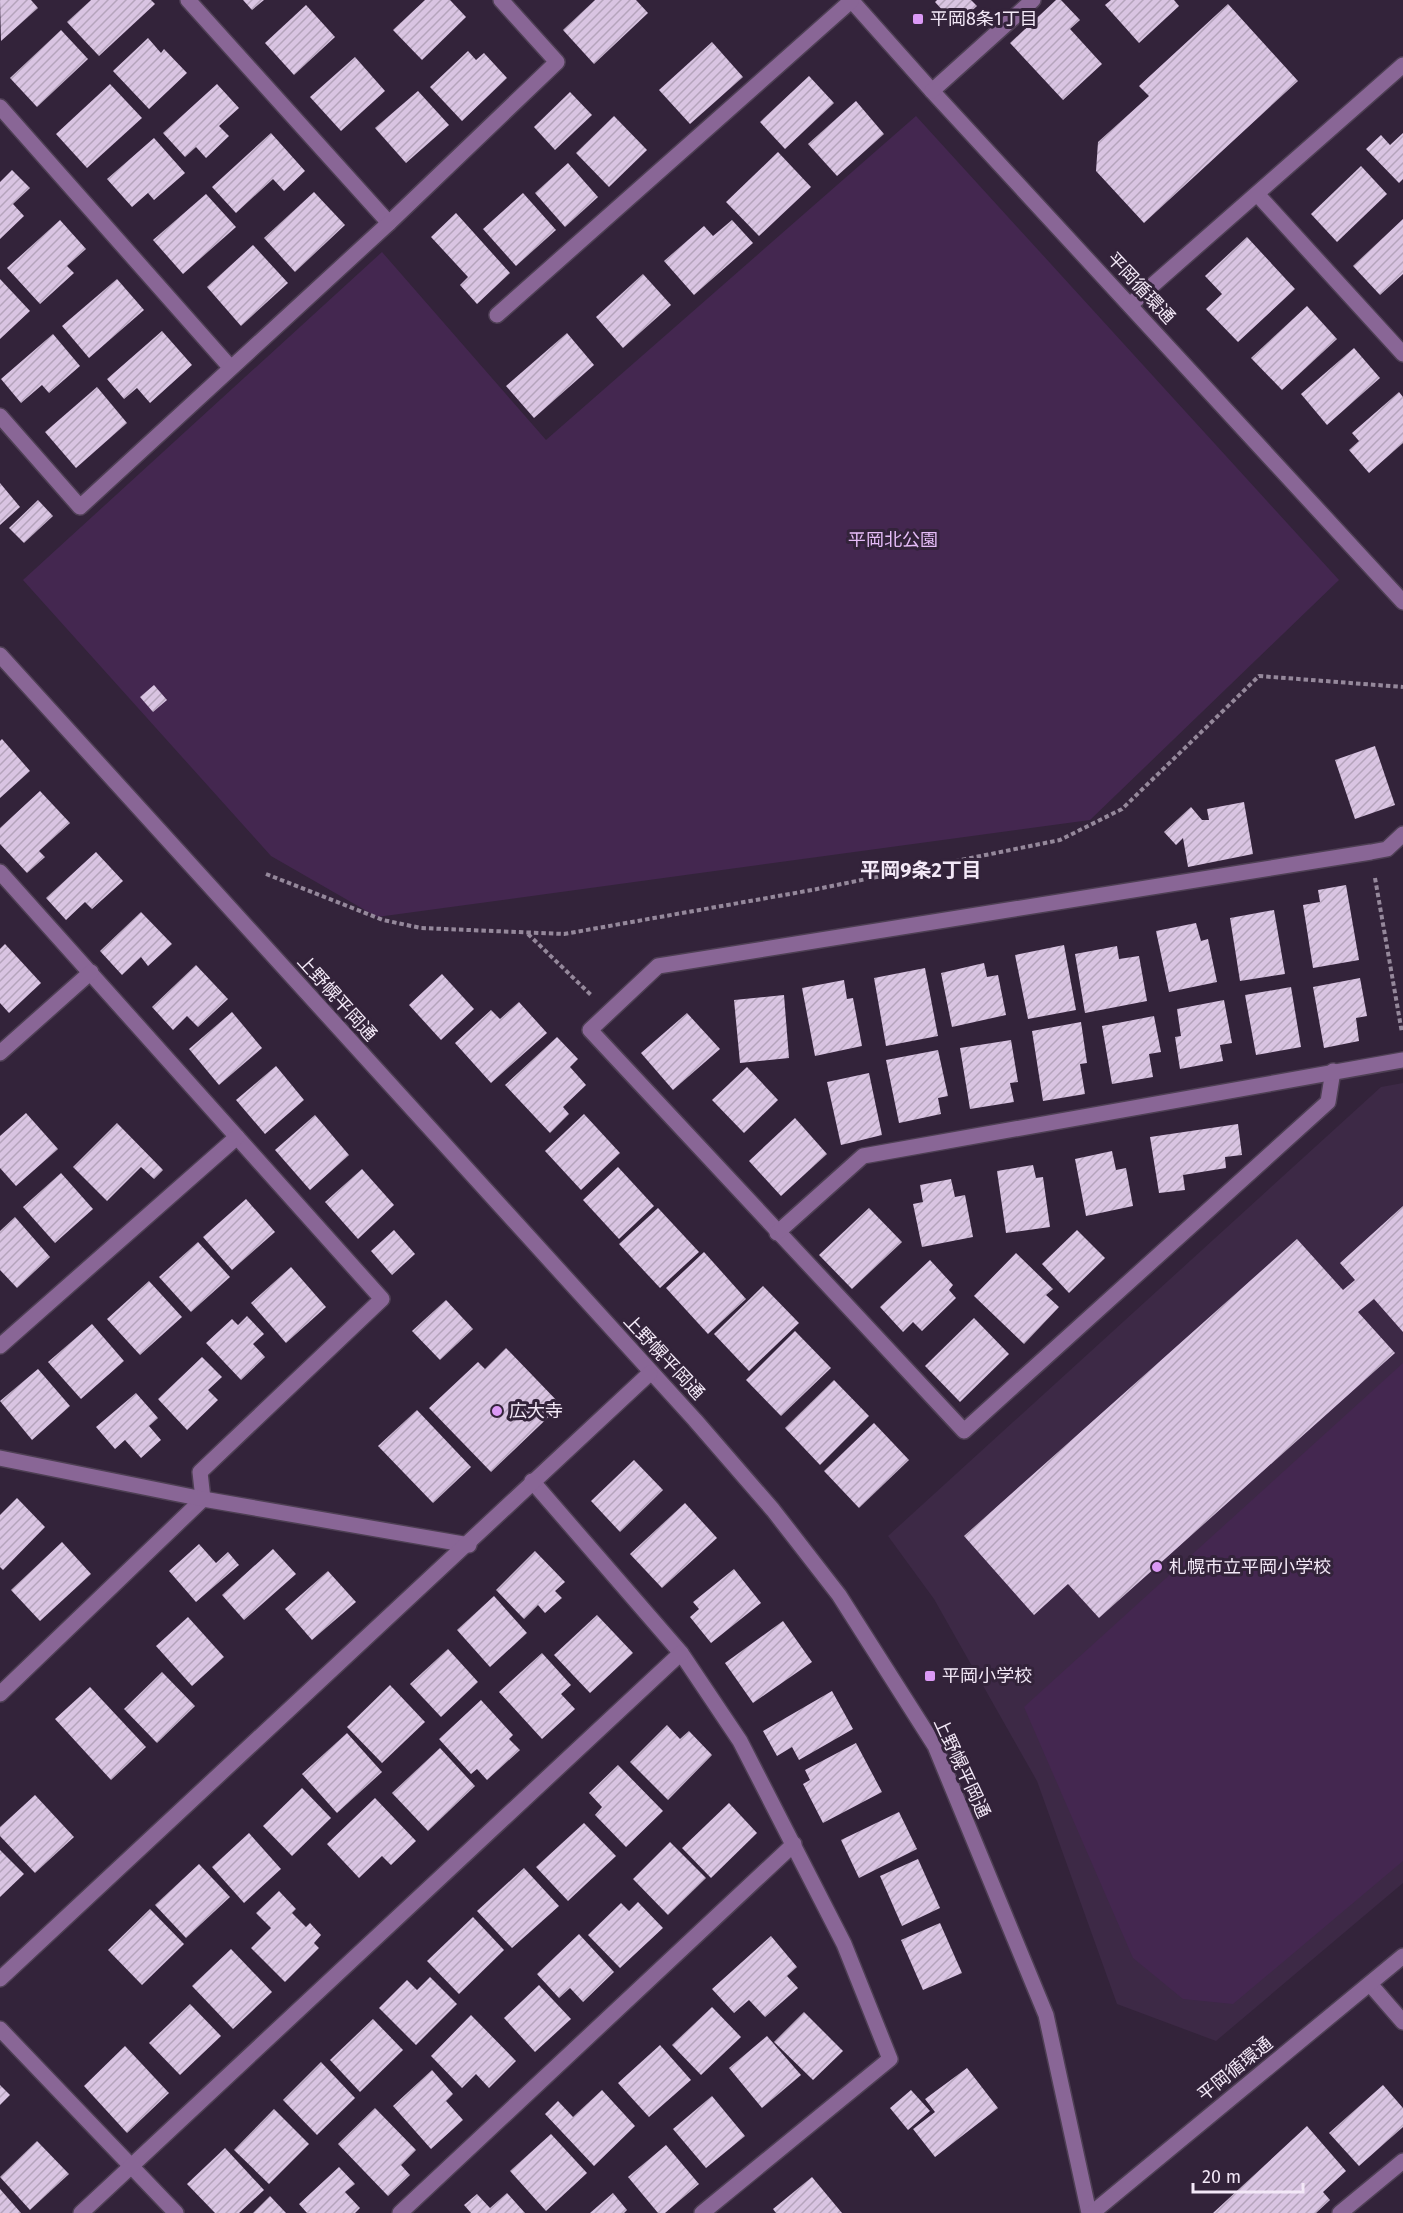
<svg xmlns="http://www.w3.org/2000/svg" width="1403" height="2213" font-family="'Fira Sans','Noto Sans JP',sans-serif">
	<defs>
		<pattern id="building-hatch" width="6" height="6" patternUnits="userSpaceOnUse" patternTransform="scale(1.5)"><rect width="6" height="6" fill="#d9c4e2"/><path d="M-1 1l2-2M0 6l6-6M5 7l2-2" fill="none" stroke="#b5a4bc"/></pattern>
	</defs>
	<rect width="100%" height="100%" fill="#33233a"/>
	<polygon fill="#3d2946" points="1403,1083 1403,1883 1216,2041 1117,2004 1037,1781 934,1599 888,1536 1381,1087"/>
	<g fill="#442750">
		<polygon points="916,116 1339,580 1090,820 377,917 271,856 23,580 382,252 546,440"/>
		<polygon points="1403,1363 1403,1861 1233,2004 1183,1999 1133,1958 1024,1707"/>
	</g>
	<g fill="url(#building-hatch)">
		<polygon points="0,0 31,0 38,8 1,41"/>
		<polygon points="91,0 151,0 155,4 99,56 67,22"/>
		<polygon points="243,0 264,0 252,10"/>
		<polygon points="425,0 450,0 466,17 422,60 393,30"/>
		<polygon points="595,0 636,0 648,13 594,64 563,30"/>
		<polygon points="937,0 971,0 977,6 956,25 935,2"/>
		<polygon points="1056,0 1061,0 1080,20 1070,29 1102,64 1063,100 1010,43"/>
		<polygon points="1111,0 1174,0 1179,6 1139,43 1105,5"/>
		<polygon points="1228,4 1298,81 1144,223 1096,171 1098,142 1149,96 1139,86"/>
		<polygon points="306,5 335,37 294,75 265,43"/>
		<polygon points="61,30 88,59 37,107 10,78"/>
		<polygon points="148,38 161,53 164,49 187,73 149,109 113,71"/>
		<polygon points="712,42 743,77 690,124 659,90"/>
		<polygon points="468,51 476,60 484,53 507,78 462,121 430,87"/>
		<polygon points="355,57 385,91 341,131 310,97"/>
		<polygon points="809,76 834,103 785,149 760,122"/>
		<polygon points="110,84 142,118 87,168 56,134"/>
		<polygon points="217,84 239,108 219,126 229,136 206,158 196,147 185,157 163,133"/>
		<polygon points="418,91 449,125 406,163 375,128"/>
		<polygon points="570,92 592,115 555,150 534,127"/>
		<polygon points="856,101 884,134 837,176 808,144"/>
		<polygon points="614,116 647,150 609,187 576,153"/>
		<polygon points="271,133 305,171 284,191 273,179 236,213 212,187"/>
		<polygon points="1403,133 1403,179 1399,183 1366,149 1381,135 1390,145"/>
		<polygon points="154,138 185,173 154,200 148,193 132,207 107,179"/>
		<polygon points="778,152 811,187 759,236 726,202"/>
		<polygon points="568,163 598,197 565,227 535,193"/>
		<polygon points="1361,166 1387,194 1337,242 1311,214"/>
		<polygon points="12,170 30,188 13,204 24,216 0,239 0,182"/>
		<polygon points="314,192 345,225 295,272 264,238"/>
		<polygon points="523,193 556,230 516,266 483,229"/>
		<polygon points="206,194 236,227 183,274 153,240"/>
		<polygon points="456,213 510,273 477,304 460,285 468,277 431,237"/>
		<polygon points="1403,219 1403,274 1380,295 1353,266"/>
		<polygon points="60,220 86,249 67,266 74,273 40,304 7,268"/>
		<polygon points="732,220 753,243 694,295 664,261 704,226 713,236"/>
		<polygon points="1247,237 1295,289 1238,342 1206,309 1222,294 1205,276"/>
		<polygon points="253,245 288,283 241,326 207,287"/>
		<polygon points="643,274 671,305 623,348 596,317"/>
		<polygon points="0,279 30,311 0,339"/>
		<polygon points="117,279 144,310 89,358 62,326"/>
		<polygon points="1307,306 1337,339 1282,390 1251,358"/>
		<polygon points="162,331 192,365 150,403 137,388 124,399 107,379"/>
		<polygon points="567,333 594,365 534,418 506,386"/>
		<polygon points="53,334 80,366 49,393 42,385 21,403 1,379"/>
		<polygon points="1354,348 1380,378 1327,425 1301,394"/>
		<polygon points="97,387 127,423 76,468 45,432"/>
		<polygon points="1399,392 1403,397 1403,443 1369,473 1349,450 1359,441 1352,433"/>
		<polygon points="0,483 20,507 0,525"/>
		<polygon points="38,500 53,516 24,543 9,528"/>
		<polygon points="154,685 167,700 153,712 140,697"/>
		<polygon points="2,739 30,771 0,798 0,741"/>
		<polygon points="1375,746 1395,805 1355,819 1335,760"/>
		<polygon points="40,791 70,823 39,851 45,857 27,873 0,844 0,828"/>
		<polygon points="1244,802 1253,854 1188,867 1183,838 1176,845 1164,832 1191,807 1202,820 1209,820 1207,809"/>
		<polygon points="96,852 123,881 92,909 85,902 66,920 46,898"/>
		<polygon points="1346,885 1359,960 1313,968 1303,905 1320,902 1318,890"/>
		<polygon points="1274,910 1285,974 1240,981 1230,918"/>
		<polygon points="141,912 172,944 148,966 141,957 122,975 100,951"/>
		<polygon points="1196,923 1201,941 1208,939 1217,982 1169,992 1156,931"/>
		<polygon points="5,944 41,983 9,1013 0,1003 0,949"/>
		<polygon points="1064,945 1076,1010 1028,1019 1015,955"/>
		<polygon points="1117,946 1119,959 1139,956 1147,1001 1085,1013 1075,954"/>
		<polygon points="984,963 987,977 998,975 1006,1015 952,1027 941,973"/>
		<polygon points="196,965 228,999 198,1027 187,1016 173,1030 152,1007"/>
		<polygon points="925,968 938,1036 886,1046 874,978"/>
		<polygon points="442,974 474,1009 441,1040 409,1005"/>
		<polygon points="1360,978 1367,1016 1356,1018 1359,1041 1324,1048 1313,987"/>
		<polygon points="844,980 847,999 853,998 862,1046 815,1056 802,988"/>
		<polygon points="1291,987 1301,1047 1256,1055 1245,995"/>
		<polygon points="784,995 789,1058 740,1063 734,1000"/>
		<polygon points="1224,1000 1232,1043 1220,1045 1223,1061 1180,1069 1175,1037 1181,1036 1177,1009"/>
		<polygon points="519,1002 547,1033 491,1083 455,1043 491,1010 500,1019"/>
		<polygon points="232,1012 262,1048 219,1085 189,1049"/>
		<polygon points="687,1013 720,1049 673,1090 641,1053"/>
		<polygon points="1154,1016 1161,1052 1149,1054 1153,1077 1112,1084 1102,1026"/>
		<polygon points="1081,1022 1087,1063 1080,1064 1085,1094 1043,1101 1032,1031"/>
		<polygon points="557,1037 578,1059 570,1067 586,1085 563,1107 569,1114 550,1133 505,1085"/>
		<polygon points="1011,1040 1018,1082 1010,1083 1014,1102 970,1109 960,1048"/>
		<polygon points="938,1050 948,1096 938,1098 941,1114 899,1123 886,1060"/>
		<polygon points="276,1066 304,1100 265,1134 236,1100"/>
		<polygon points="747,1067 778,1100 744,1133 712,1100"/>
		<polygon points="869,1073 882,1135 841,1145 827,1082"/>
		<polygon points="26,1113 58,1149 16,1186 0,1168 0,1136"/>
		<polygon points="584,1114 620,1153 581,1190 545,1151"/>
		<polygon points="315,1115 349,1155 310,1190 275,1150"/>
		<polygon points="795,1118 827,1154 781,1196 749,1161"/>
		<polygon points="117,1123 163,1170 154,1179 141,1167 107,1201 73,1167"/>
		<polygon points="1238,1124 1242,1155 1225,1157 1226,1168 1183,1175 1185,1190 1159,1193 1150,1137"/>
		<polygon points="1112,1151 1116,1170 1126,1168 1133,1206 1086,1216 1075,1159"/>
		<polygon points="1033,1165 1036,1178 1043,1177 1050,1227 1006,1233 997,1171"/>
		<polygon points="618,1167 654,1206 619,1239 583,1200"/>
		<polygon points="362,1169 394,1205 358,1239 325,1202"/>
		<polygon points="61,1173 93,1209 55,1243 23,1207"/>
		<polygon points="951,1179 955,1197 965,1195 973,1237 922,1247 913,1204 923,1202 920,1185"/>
		<polygon points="246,1199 275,1232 232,1270 203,1237"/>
		<polygon points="1403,1206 1403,1332 1374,1299 1358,1312 1395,1353 1099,1618 1068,1584 1034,1615 964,1536 1297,1239 1343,1290 1355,1280 1340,1263"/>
		<polygon points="658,1208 699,1252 660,1288 619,1244"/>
		<polygon points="869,1208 902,1242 852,1289 819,1255"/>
		<polygon points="15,1217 50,1257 17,1288 0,1270 0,1231"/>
		<polygon points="394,1230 415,1254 392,1275 371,1251"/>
		<polygon points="1077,1230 1105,1258 1069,1293 1042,1264"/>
		<polygon points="198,1242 230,1277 191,1312 159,1277"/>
		<polygon points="704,1252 746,1299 708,1334 666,1288"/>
		<polygon points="1016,1253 1053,1289 1046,1295 1059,1307 1024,1344 974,1296"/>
		<polygon points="930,1260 953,1285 949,1290 956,1298 922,1331 913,1322 903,1332 880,1307"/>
		<polygon points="291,1267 326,1307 286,1343 251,1303"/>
		<polygon points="149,1281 182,1317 140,1355 107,1319"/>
		<polygon points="763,1286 799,1323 749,1371 714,1334"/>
		<polygon points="446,1300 473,1329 440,1360 412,1331"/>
		<polygon points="247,1316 264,1334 253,1344 265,1357 241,1380 206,1343 232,1319 238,1325"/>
		<polygon points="974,1318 1009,1354 960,1402 925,1366"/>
		<polygon points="92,1324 124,1361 81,1399 48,1362"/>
		<polygon points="795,1331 831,1368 781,1416 746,1380"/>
		<polygon points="506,1348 561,1405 491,1472 429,1408 478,1362 485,1369"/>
		<polygon points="202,1357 222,1377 208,1390 218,1400 187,1430 158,1399"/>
		<polygon points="38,1369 70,1406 32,1440 0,1401"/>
		<polygon points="834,1380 869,1416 820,1465 785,1428"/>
		<polygon points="136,1393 158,1418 149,1426 161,1440 141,1458 125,1440 115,1449 96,1427"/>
		<polygon points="417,1410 471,1467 433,1503 378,1446"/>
		<polygon points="874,1423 909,1460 859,1508 824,1471"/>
		<polygon points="634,1460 663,1490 620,1532 591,1501"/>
		<polygon points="17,1498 45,1527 3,1570 0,1567 0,1515"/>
		<polygon points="685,1503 717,1538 662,1588 630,1554"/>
		<polygon points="62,1542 91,1574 40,1621 11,1590"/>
		<polygon points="199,1544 216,1563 228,1552 239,1565 196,1602 169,1571"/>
		<polygon points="273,1549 296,1574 244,1620 222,1595"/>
		<polygon points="535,1551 565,1582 555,1591 562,1598 545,1613 538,1605 524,1619 496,1590"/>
		<polygon points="734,1569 761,1603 711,1643 690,1617 699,1609 693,1602"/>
		<polygon points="328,1571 356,1602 312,1640 285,1609"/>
		<polygon points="494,1596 527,1633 490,1667 457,1630"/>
		<polygon points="597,1615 633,1653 590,1693 554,1655"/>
		<polygon points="188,1617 224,1657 192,1686 156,1646"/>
		<polygon points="783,1621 812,1662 753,1703 725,1663"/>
		<polygon points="448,1649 478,1682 441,1717 410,1684"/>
		<polygon points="542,1653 571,1685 561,1694 575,1709 542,1739 499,1692"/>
		<polygon points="162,1672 195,1706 157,1743 124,1709"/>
		<polygon points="390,1685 425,1722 382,1763 347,1727"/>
		<polygon points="90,1687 146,1747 111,1780 55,1719"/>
		<polygon points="832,1691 853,1729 799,1760 792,1747 777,1756 763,1731"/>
		<polygon points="481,1700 513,1735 509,1739 520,1750 487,1780 477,1769 471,1774 439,1739"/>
		<polygon points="667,1725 680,1739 689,1731 712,1755 668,1800 630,1762"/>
		<polygon points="347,1733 382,1772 337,1813 302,1774"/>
		<polygon points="856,1743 882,1792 823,1823 803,1784 810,1780 805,1770"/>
		<polygon points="440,1748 475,1786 428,1831 392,1793"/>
		<polygon points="618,1765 663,1811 626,1847 595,1815 602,1807 589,1793"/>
		<polygon points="302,1788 331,1818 292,1856 263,1826"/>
		<polygon points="35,1795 74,1837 35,1873 0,1836 0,1827"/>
		<polygon points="375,1798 416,1841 391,1865 382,1856 359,1878 327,1844"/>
		<polygon points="729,1803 757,1833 711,1878 682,1848"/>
		<polygon points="899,1812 917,1849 859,1878 841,1840"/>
		<polygon points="584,1823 616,1856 568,1901 536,1867"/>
		<polygon points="249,1833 281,1869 244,1903 212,1867"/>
		<polygon points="670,1842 706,1878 668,1915 633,1879"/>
		<polygon points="0,1850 24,1874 0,1897"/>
		<polygon points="918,1859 940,1908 902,1926 880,1876"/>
		<polygon points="199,1864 230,1897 186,1938 155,1905"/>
		<polygon points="524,1868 559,1906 512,1948 477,1911"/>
		<polygon points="279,1891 296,1909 292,1913 306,1927 310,1923 321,1935 314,1943 319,1948 285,1982 251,1948 271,1928 256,1913"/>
		<polygon points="638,1902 663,1928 620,1968 588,1935 621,1903 629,1911"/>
		<polygon points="150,1909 184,1944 142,1985 108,1950"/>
		<polygon points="473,1917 504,1950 459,1994 427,1961"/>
		<polygon points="940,1923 962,1973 923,1990 901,1940"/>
		<polygon points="579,1934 614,1972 583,2002 570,1988 559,1998 537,1974"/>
		<polygon points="771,1936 797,1967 787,1976 798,1988 765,2017 749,2000 734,2013 712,1989"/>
		<polygon points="231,1949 272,1992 233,2029 192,1986"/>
		<polygon points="430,1977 457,2004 416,2045 379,2008 407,1980 417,1990"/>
		<polygon points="539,1985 571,2019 535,2052 504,2018"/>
		<polygon points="190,2004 221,2036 180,2075 149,2043"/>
		<polygon points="712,2007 741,2037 701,2075 672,2045"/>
		<polygon points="804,2012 843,2051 813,2080 774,2042"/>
		<polygon points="471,2015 516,2061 489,2088 476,2074 462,2088 431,2056"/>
		<polygon points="373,2019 403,2050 360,2092 330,2060"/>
		<polygon points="767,2036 801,2075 762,2108 729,2068"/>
		<polygon points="660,2045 691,2080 649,2117 618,2083"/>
		<polygon points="125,2046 169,2093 127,2133 84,2086"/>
		<polygon points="321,2062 355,2098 317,2135 283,2100"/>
		<polygon points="967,2068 998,2108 935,2157 913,2129 935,2112 925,2099"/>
		<polygon points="432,2070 453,2094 446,2101 463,2120 431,2149 393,2106"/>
		<polygon points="0,2085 10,2095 0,2105"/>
		<polygon points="1383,2085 1403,2108 1403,2127 1359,2166 1329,2133"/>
		<polygon points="602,2090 635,2126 594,2166 545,2114 558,2101 573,2117"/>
		<polygon points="911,2090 930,2111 908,2130 890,2108"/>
		<polygon points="712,2096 745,2136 706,2168 673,2129"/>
		<polygon points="375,2108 416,2150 401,2165 410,2175 388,2196 338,2144"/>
		<polygon points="274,2109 309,2144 269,2184 234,2150"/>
		<polygon points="1307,2126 1346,2171 1323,2192 1330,2200 1316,2213 1213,2213"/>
		<polygon points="551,2134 587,2173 546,2211 510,2171"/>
		<polygon points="37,2141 69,2174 30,2210 0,2177"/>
		<polygon points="666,2145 699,2184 665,2213 658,2213 628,2177"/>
		<polygon points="225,2148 264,2190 239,2213 215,2213 187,2184"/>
		<polygon points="339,2167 355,2184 345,2192 360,2208 355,2213 307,2213 299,2204"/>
		<polygon points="812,2177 842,2213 776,2213 773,2209"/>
		<polygon points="0,2189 21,2213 0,2213"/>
		<polygon points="507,2193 525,2213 471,2213 464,2205 477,2194 490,2208"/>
		<polygon points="613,2193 627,2210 624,2213 590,2213"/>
		<polygon points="270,2196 286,2213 253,2213"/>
	</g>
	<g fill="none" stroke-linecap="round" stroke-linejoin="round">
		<g stroke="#4e3f54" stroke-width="18">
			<g id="minor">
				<polyline points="188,0 389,223"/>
				<polyline points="851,0 932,91 1403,602"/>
				<polyline points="932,91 1033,0"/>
				<polyline points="0,107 230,367"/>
				<polyline points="1257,194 1403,354"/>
				<polyline points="1130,305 1403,65"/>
				<polyline points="497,315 851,1"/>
				<polyline points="0,416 80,507 389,223 557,62 501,0"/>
				<polyline points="0,655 695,1420 773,1510 839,1595 935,1746 1046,2015 1089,2213"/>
				<polyline points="0,872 382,1299 200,1472 203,1499 0,1694"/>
				<polyline points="0,1053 91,972"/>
				<polyline points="1333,1071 1328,1102 964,1431 590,1030 658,966 1371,852 1387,849 1403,834"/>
				<polyline points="777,1233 863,1156 1403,1060"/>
				<polyline points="0,1346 237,1137"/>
				<polyline points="0,1458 203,1499 469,1545"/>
				<polyline points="532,1481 681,1653 740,1741 844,1944 890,2059 702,2213"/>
				<polyline points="0,1979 650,1373"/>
				<polyline points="1370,1984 1403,2022"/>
				<polyline points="0,2029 176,2213"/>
				<polyline points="81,2213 681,1653"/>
				<polyline points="400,2213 794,1844"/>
				<polyline points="1092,2213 1403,1956"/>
				<polyline points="1340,2213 1403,2161"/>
			</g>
		</g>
		<g stroke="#95889b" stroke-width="4" stroke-dasharray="4.5 3" stroke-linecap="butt">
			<polyline points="266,874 383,920 421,928 564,934 812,890 1060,840 1122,809 1259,676 1403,687"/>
			<polyline points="1375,878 1402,1033"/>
			<polyline points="528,934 591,995"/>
		</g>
		<use href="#minor" stroke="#896696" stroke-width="15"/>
	</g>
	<g fill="#db99f5" stroke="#33233a" stroke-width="2">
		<rect x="912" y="13" width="12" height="12" rx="3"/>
		<circle cx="497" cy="1411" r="6"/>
		<circle cx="1157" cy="1567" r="6"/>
		<rect x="924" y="1670" width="12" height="12" rx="3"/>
	</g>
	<g text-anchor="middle" stroke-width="6" stroke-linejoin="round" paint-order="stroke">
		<g font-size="18" fill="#f3e8f7" stroke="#33233a" text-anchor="start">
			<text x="930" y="25">平岡8条1丁目</text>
			<text x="509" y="1417">広大寺</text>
			<text x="1169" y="1573">札幌市立平岡小学校</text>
			<text x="942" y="1682">平岡小学校</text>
		</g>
		<g font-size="18" fill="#f3e8f7" stroke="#33233a">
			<text transform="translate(1141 288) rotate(47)" y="6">平岡循環通</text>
			<text transform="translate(337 998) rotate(48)" y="6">上野幌平岡通</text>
			<text transform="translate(664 1357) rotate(47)" y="6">上野幌平岡通</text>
			<text transform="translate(962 1768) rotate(65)" y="6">上野幌平岡通</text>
			<text transform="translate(1235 2069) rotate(-39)" y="6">平岡循環通</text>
		</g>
		<g font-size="18" fill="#e5bcf7" stroke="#33233a">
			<text x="893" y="546">平岡北公園</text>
		</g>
		<g font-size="20" font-weight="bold" fill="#f3e8f7" stroke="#33233a">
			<text x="921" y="877">平岡9条2丁目</text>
		</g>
	</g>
	<path d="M1193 2183v9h110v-9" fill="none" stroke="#f3e8f7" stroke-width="3"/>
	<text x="1202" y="2183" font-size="18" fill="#f3e8f7" stroke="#33233a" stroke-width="4.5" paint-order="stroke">20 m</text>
</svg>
